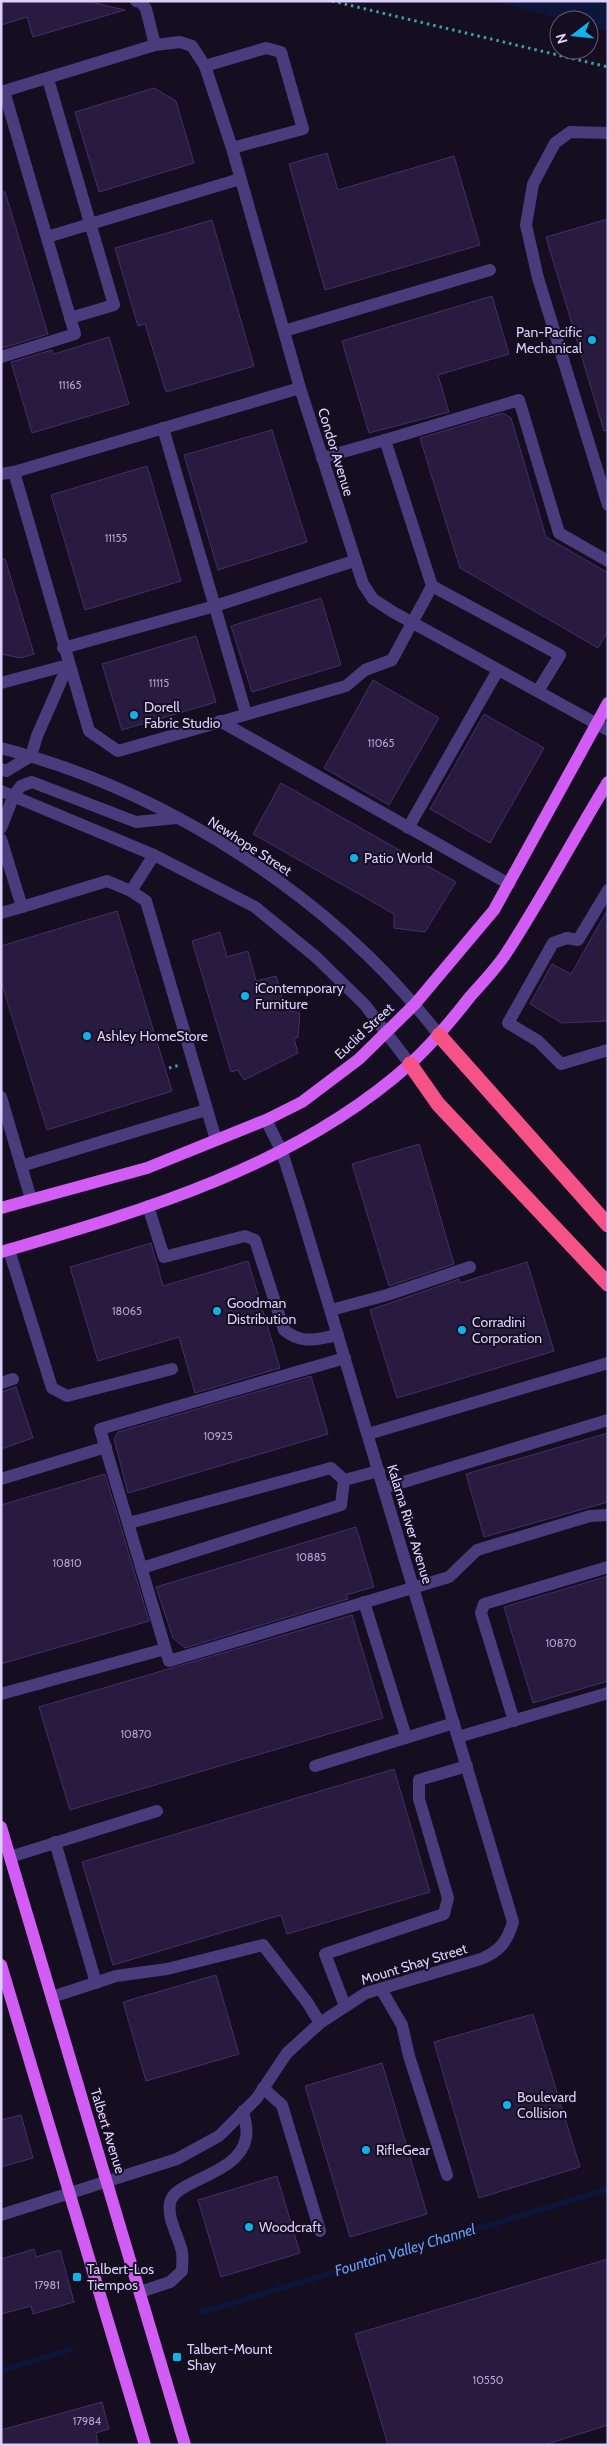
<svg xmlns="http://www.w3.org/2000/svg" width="609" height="2446" font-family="Cabin,sans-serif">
	<rect width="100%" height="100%" fill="#140e20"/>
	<polygon fill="#0c163b" points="493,1 608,1 608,31 589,26 589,20 566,20"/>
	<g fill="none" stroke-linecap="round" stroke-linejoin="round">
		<g stroke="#0c163b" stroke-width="5.5">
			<polyline points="203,2312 608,2189"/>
			<polyline points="1,2371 71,2349"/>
		</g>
	</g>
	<g fill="#281b3f" stroke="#432f6a">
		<polygon points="1,1 86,1 125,10 33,37 27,17 1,25"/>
		<polygon points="154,88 176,101 194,163 99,192 75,112"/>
		<polygon points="327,153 338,190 454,156 480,245 325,290 289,164"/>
		<polygon points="1,192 5,192 48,334 6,347 1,347"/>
		<polygon points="608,219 608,430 604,431 546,237"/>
		<polygon points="212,220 254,366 166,392 145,324 138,326 115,248"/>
		<polygon points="492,296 509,354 438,375 449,412 369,433 342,341"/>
		<polygon points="109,337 129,404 32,433 11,362 52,350 54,354"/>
		<polygon points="503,413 511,418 546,537 608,573 608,631 598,648 460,568 420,438"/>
		<polygon points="272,430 307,542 218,570 184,455"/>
		<polygon points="147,466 181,581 85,610 51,495"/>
		<polygon points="1,559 5,559 34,654 21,658 1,654"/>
		<polygon points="321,598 341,665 252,692 231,626"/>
		<polygon points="196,636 216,702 122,730 102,664"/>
		<polygon points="373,680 439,718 389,805 324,768"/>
		<polygon points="484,714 544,748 490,843 430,809"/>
		<polygon points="281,783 456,882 425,932 394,928 394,914 253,834"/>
		<polygon points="608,909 608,1021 562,1023 530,1004 552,964 571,974"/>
		<polygon points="117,911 172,1091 47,1130 1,981 1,946"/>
		<polygon points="220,932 227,957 248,951 256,981 276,976 286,1010 300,1013 298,1037 294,1038 298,1053 244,1080 238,1070 231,1072 192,941"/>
		<polygon points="419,1144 454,1264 389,1286 352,1164"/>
		<polygon points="151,1243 163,1286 248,1261 280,1368 195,1393 179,1337 98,1361 70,1267"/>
		<polygon points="527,1262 554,1351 397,1398 370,1310 459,1279 460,1283"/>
		<polygon points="311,1376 328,1434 128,1493 114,1439 118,1432"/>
		<polygon points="16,1387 33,1438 1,1449 1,1392"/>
		<polygon points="608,1433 608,1502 484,1537 466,1474"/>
		<polygon points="105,1474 149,1621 1,1664 1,1505"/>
		<polygon points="356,1527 374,1587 346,1595 348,1599 185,1648 173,1638 156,1587"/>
		<polygon points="608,1576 608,1681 533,1703 504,1607"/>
		<polygon points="352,1615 383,1718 70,1810 39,1707"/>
		<polygon points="394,1769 430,1892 287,1934 281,1915 113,1965 82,1862"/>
		<polygon points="216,1975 239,2054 146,2081 123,2002"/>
		<polygon points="533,2014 580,2167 479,2198 434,2042"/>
		<polygon points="382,2063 427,2214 350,2237 305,2086"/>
		<polygon points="21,2115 33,2158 1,2167 1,2120"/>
		<polygon points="277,2176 300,2253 221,2277 198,2200"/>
		<polygon points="34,2249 36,2257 60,2250 74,2302 33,2314 31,2306 1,2314 1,2259"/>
		<polygon points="608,2259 608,2425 544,2445 388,2445 355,2334"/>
		<polygon points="102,2402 109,2429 96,2433 98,2445 1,2445 1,2430"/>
	</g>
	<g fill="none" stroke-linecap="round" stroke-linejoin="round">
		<g stroke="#35a1aa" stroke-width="3" stroke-dasharray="2.5 4" stroke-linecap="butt">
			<polyline points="332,1 608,67"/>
			<polyline points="169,1068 180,1065"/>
		</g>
		<g stroke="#483c7c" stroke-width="12">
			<polyline points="136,1 141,2 146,9 155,45"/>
			<polyline points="205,66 266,48 281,52 303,129 232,148"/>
			<polyline points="48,79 114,305 70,318"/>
			<polyline points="1,92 155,45 180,42 192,46 205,66 232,148 300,388 363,584 373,599 393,612 608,730"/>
			<polyline points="608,133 570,132 555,143 533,184 526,225 538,278 608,505"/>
			<polyline points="47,237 240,179"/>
			<polyline points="284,331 490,270"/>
			<polyline points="1,357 75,334 4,91"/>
			<polyline points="163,428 246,714"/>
			<polyline points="385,440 519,400 559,533 608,561"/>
			<polyline points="322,458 385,440 432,586 560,655 538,691"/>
			<polyline points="14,472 300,388"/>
			<polyline points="1,474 14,472 89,731 118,751 346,686 365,670 392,660 432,586"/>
			<polyline points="63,648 215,606 354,561"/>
			<polyline points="1,683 68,665"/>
			<polyline points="220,721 509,884"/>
			<path d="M1,748C168,791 334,899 439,1035"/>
			<polyline points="1,769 6,771 31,756 37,736 68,665"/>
			<polyline points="1,791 154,855 255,907 316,957 365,1005 410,1064"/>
			<polyline points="1,828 14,795 21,786 32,782 136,822 176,818"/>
			<polyline points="408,828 498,670"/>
			<polyline points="1,839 22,907 107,881 131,891 146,901 216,1140"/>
			<polyline points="608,890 578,940 567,938 553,943 508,1023 538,1041 561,1064 608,1050"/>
			<polyline points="131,891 154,855"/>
			<polyline points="1,913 22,907"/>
			<polyline points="1,1097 31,1199"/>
			<polyline points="21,1166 206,1110"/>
			<path d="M148,1206L164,1257L245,1236L255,1240L284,1330C303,1345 316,1339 338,1335"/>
			<polyline points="9,1250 52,1388 67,1396 172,1369"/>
			<polyline points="331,1310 387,1295 470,1267"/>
			<polyline points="345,1358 100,1429 169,1661 449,1577 477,1550 590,1516 608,1515"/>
			<polyline points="1,1383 13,1379"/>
			<polyline points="368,1434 608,1363"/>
			<polyline points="1,1479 106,1447"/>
			<polyline points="344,1480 379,1471"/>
			<polyline points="384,1488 608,1420"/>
			<polyline points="129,1523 331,1468 344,1480 341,1505 142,1568"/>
			<polyline points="364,1602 406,1737"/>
			<polyline points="1,1694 165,1649"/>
			<polyline points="514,1721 481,1613 484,1604 608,1567"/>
			<polyline points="458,1737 608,1693"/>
			<polyline points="315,1766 454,1723"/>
			<polyline points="55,1842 96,1983"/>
			<polyline points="10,1857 157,1811"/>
			<polyline points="381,1989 402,2025 409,2056 447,2175"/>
			<polyline points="52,1997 116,1976 167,1969 263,1945 307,2002 320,2023"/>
			<polyline points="345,2006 325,1954 444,1914 448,1898 419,1799 419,1780 467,1766"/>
			<polyline points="263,2088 282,2105 320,2231"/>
			<path d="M1,2215L177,2159L219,2136L257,2098L287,2053L320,2023L366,1993L481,1959C500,1951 507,1942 513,1922L300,1209L282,1152L266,1120"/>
			<path d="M140,2292L170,2282L182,2271C182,2265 183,2258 182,2252C179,2237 167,2219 170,2203C174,2179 239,2176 246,2138C248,2130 245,2119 243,2111"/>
		</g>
		<g stroke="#d25df5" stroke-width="12">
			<polyline points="1,1208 147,1168 266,1120 302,1102 359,1059 415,1004 494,910 608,703"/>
			<path d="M1,1252C145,1210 296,1166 410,1064C432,1044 451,1021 469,998C481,984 495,970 505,955C542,899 573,839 608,782"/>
			<polyline points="1,1827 185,2445"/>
			<polyline points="1,1965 145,2445"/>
		</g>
		<g stroke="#f55288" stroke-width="15">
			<polyline points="439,1035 608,1225"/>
			<polyline points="410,1064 438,1104 608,1284"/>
		</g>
	</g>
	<g fill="#0eb4e9" stroke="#140e20" stroke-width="2">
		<circle cx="592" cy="340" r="5"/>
		<circle cx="134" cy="715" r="5"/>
		<circle cx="354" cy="858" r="5"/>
		<circle cx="245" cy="996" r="5"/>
		<circle cx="87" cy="1036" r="5"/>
		<circle cx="217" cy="1311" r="5"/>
		<circle cx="462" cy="1330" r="5"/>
		<circle cx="507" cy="2105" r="5"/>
		<circle cx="366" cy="2150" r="5"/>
		<circle cx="249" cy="2227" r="5"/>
		<rect x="72" y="2272" width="10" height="10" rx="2.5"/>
		<rect x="172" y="2352" width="10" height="10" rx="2.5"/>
	</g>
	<g text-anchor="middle" stroke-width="4" stroke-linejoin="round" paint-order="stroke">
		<g font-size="11" fill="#aea2cd">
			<text x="70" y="389">11165</text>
			<text x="116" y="542">11155</text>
			<text x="159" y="687">11115</text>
			<text x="381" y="747">11065</text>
			<text x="127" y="1315">18065</text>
			<text x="218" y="1440">10925</text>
			<text x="311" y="1561">10885</text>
			<text x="67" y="1567">10810</text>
			<text x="561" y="1647">10870</text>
			<text x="136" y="1738">10870</text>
			<text x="47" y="2289">17981</text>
			<text x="488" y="2384">10550</text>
			<text x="87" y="2425">17984</text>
		</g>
		<g font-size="14" fill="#dbcffc" stroke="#140e20" text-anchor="start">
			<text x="582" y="337" text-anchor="end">Pan-Pacific<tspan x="582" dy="16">Mechanical</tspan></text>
			<text x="144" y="712">Dorell<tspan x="144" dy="16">Fabric Studio</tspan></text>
			<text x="364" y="863">Patio World</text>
			<text x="255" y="993">iContemporary<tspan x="255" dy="16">Furniture</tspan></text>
			<text x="97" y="1041">Ashley HomeStore</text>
			<text x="227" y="1308">Goodman<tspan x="227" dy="16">Distribution</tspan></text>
			<text x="472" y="1327">Corradini<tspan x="472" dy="16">Corporation</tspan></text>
			<text x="517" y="2102">Boulevard<tspan x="517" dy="16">Collision</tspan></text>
			<text x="376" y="2155">RifleGear</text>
			<text x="259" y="2232">Woodcraft</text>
			<text x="87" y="2274">Talbert-Los<tspan x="87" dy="16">Tiempos</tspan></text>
			<text x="187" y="2354">Talbert-Mount<tspan x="187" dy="16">Shay</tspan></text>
		</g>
		<g font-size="14" fill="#dbcffc" stroke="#140e20">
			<text transform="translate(336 452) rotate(73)" y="5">Condor Avenue</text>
			<text transform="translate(250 846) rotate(33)" y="5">Newhope Street</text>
			<text transform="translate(364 1031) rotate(-43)" y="5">Euclid Street</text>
			<text transform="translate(410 1524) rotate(73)" y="5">Kalama River Avenue</text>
			<text transform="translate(414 1964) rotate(-17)" y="5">Mount Shay Street</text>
			<text transform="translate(108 2131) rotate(73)" y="5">Talbert Avenue</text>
		</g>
		<g font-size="15" font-style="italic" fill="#649df6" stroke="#140e20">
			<text transform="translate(405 2250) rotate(-17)" y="5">Fountain Valley Channel</text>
		</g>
	</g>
	<rect width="609" height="2446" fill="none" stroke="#dbcffc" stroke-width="5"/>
	<g transform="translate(574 35) rotate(254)"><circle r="24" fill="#140e20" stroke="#645b78"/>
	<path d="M0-4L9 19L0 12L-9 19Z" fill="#0eb4e9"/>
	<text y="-8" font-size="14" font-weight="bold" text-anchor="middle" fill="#dbcffc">N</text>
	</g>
</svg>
